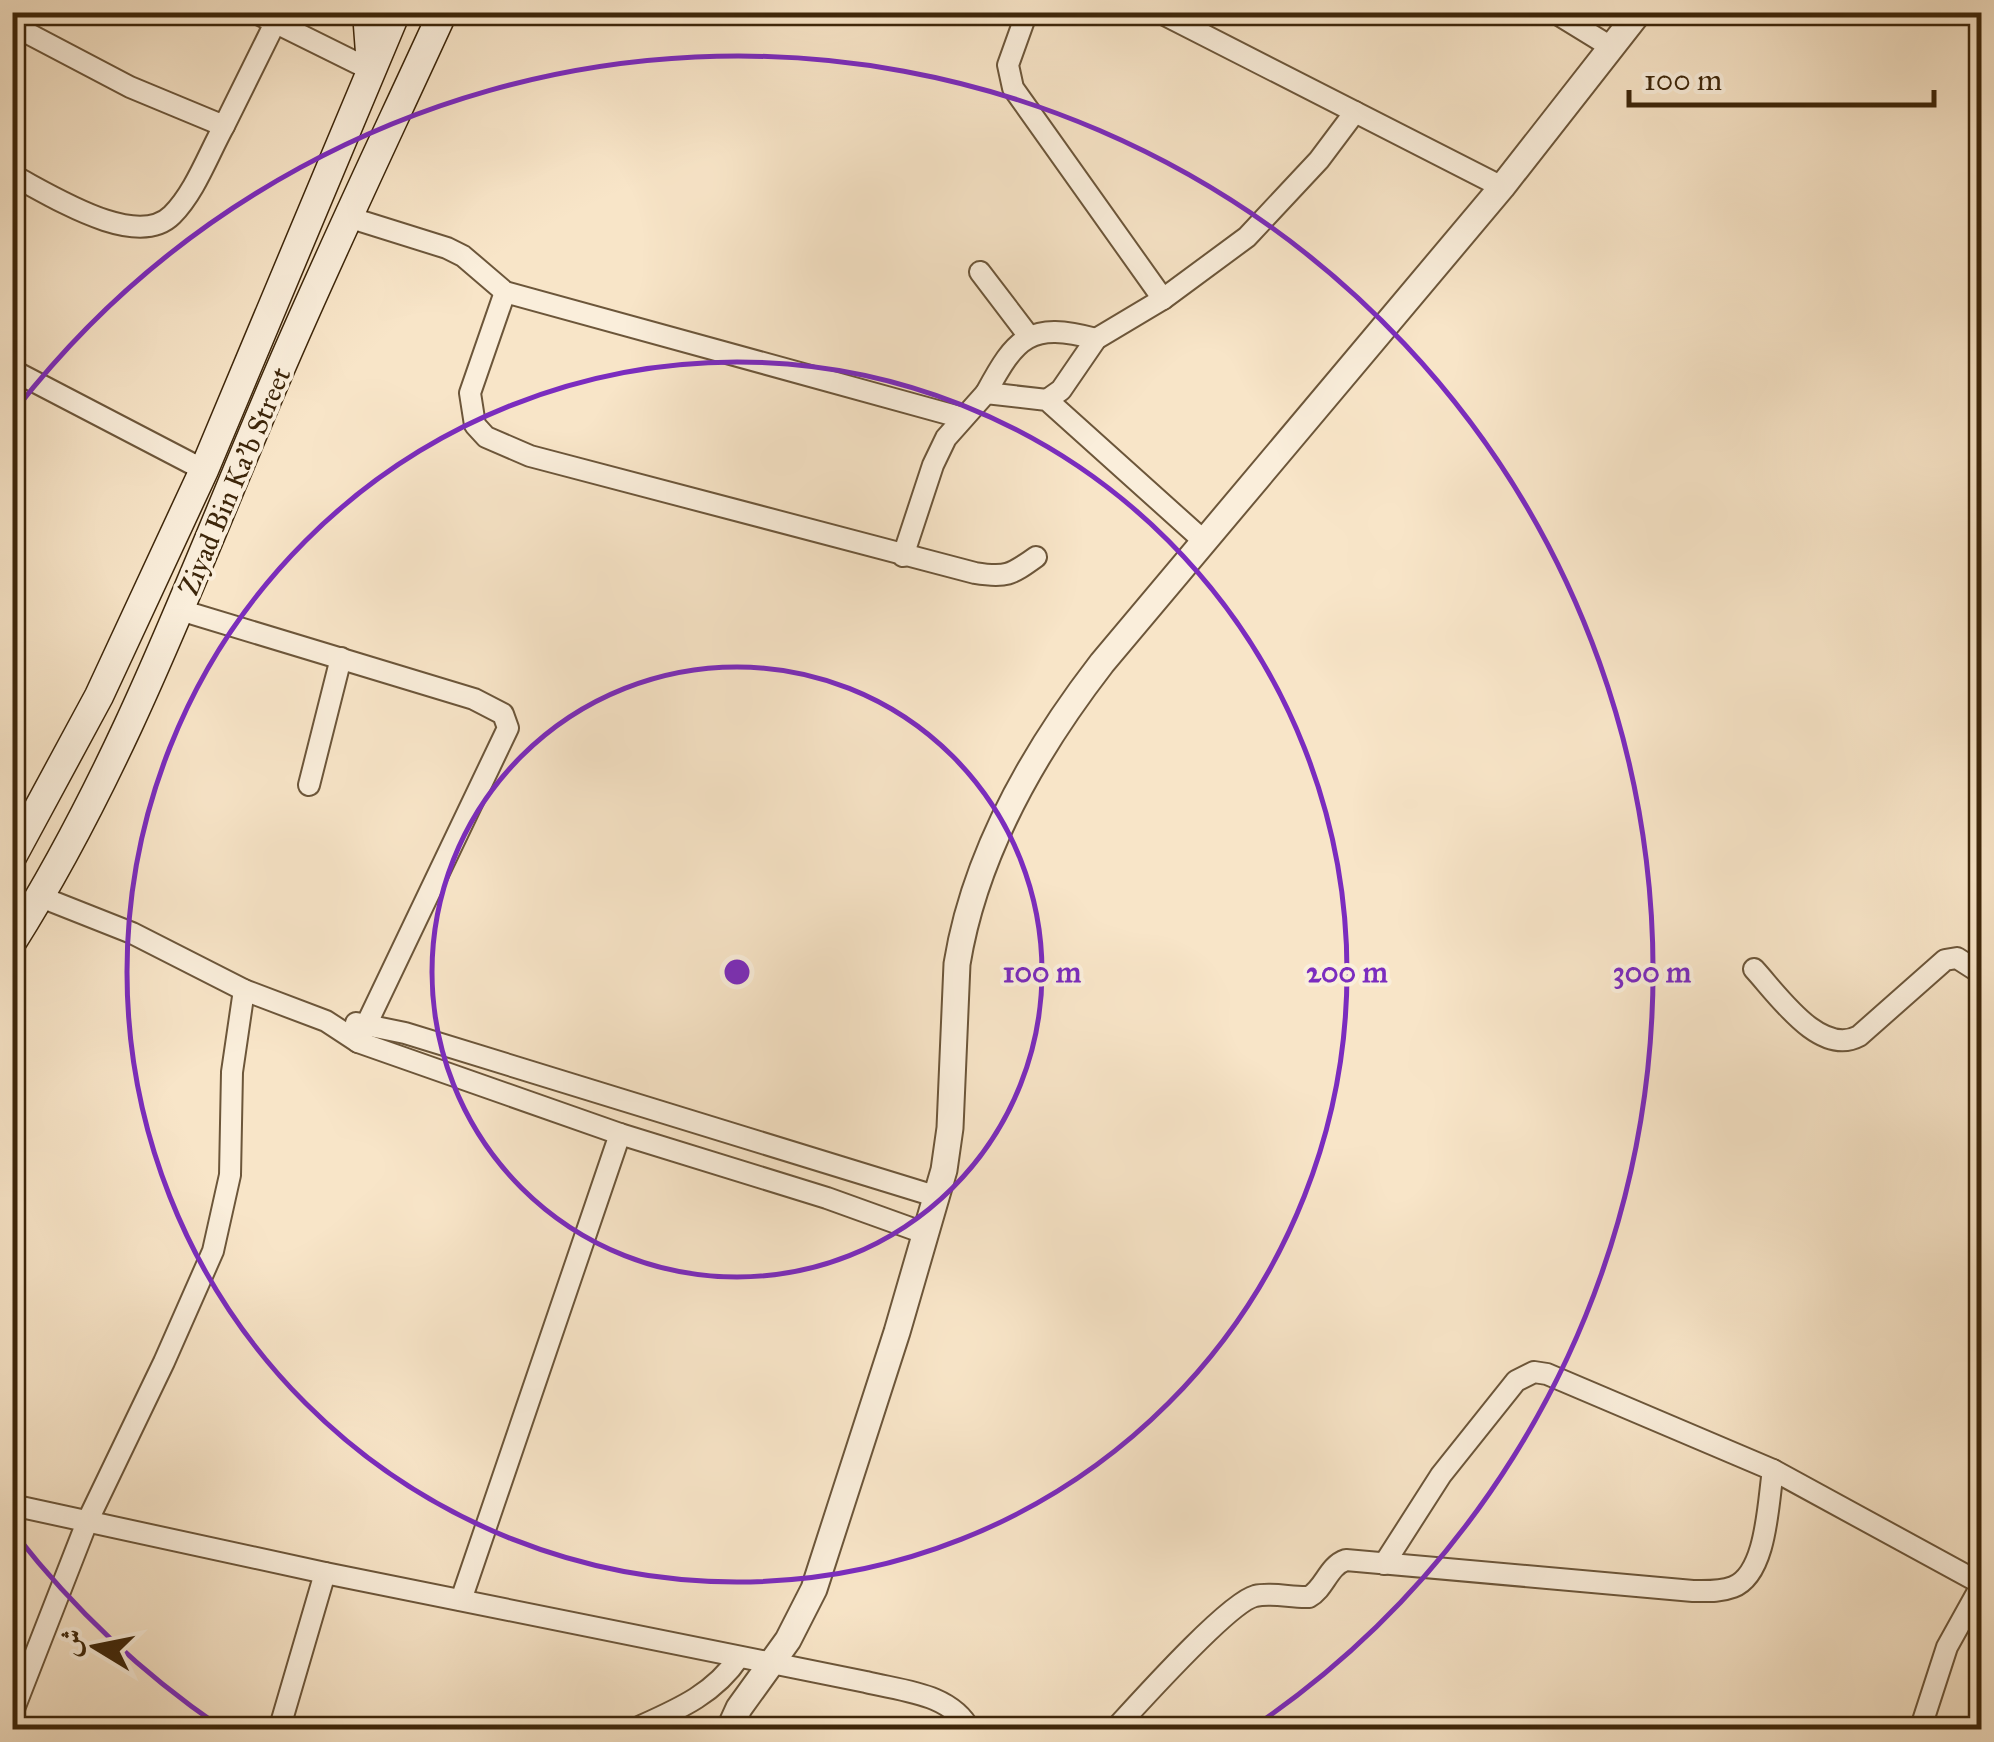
<svg xmlns="http://www.w3.org/2000/svg" width="1994" height="1742" font-family="'IM FELL Great Primer',Amiri,serif">
	<rect width="100%" height="100%" fill="#f8e5c8"/>
	<filter id="stains"><feTurbulence type="fractalNoise" baseFrequency=".002" numOctaves="4"/><feColorMatrix values="0 0 0 0 .2 0 0 0 0 .09 0 0 0 0 .02 0 0 0 .5 -.17"/></filter>
	<radialGradient id="worn" r=".72"><stop offset=".6" stop-color="#630" stop-opacity="0"/><stop offset="1" stop-color="#630" stop-opacity=".3"/></radialGradient>
	<g fill="none" stroke-linecap="round" stroke-linejoin="round">
		<g stroke="#6c563a" stroke-width="24">
			<g id="minor">
				<polyline points="254,12 371,70"/>
				<polyline points="1027,12 1008,65 1013,88 1163,299"/>
				<polyline points="1159,12 1502,187"/>
				<polyline points="1554,12 1611,47"/>
				<polyline points="12,25 130,87 224,126 275,23"/>
				<path d="M12,175C49,194 136,251 172,215C195,192 208,155 224,126"/>
				<polyline points="348,217 447,248 463,256 505,292 963,418"/>
				<polyline points="980,272 1028,335"/>
				<path d="M505,292L470,393L475,425L486,437L530,456L975,573C1006,578 1011,575 1036,557"/>
				<polyline points="12,370 204,470"/>
				<path d="M986,393C1016,337 1030,321 1096,339"/>
				<polyline points="1047,400 1061,390 1096,339 1163,299 1247,237 1319,160 1355,112"/>
				<polyline points="903,556 933,465 946,438 986,393 1047,400 1205,542"/>
				<polyline points="180,610 474,699 503,714 508,728 358,1042"/>
				<polyline points="309,785 341,658"/>
				<polyline points="41,897 132,933 244,990 326,1021 358,1042 620,1134 827,1198 927,1234"/>
				<path d="M1754,969C1778,995 1820,1057 1859,1036L1945,960L1957,958L1982,974"/>
				<polyline points="356,1023 405,1033 938,1197"/>
				<path d="M12,1505L325,1573L866,1682C902,1691 951,1693 970,1730"/>
				<polyline points="1384,1564 1441,1475 1516,1381 1534,1372 1547,1374 1773,1470"/>
				<polyline points="461,1600 620,1134"/>
				<polyline points="12,1714 87,1522 164,1362 213,1251 230,1175 232,1072 244,990"/>
				<polyline points="279,1730 325,1573"/>
				<path d="M632,1730C674,1711 713,1696 739,1657"/>
				<path d="M1114,1730C1138,1704 1228,1603 1255,1596C1272,1592 1292,1598 1309,1597C1325,1588 1328,1566 1346,1560L1693,1591C1706,1591 1720,1592 1733,1587C1767,1574 1768,1502 1773,1470L1982,1584L1947,1647L1920,1730"/>
			</g>
		</g>
		<g stroke="#6c563a" stroke-width="29">
			<path id="tertiary" d="M729,1730L739,1708L788,1640L814,1589L897,1332L944,1170L950,1128L957,964C975,853 1034,751 1102,663L1502,187L1639,12"/>
		</g>
		<g stroke="#3d260a" stroke-width="31">
			<g id="secondary">
				<polyline points="367,12 371,66"/>
				<polyline points="12,857 99,696 204,470 396,12"/>
				<path d="M12,942C125,763 196,565 279,372C331,251 388,132 443,12"/>
			</g>
		</g>
		<use href="#minor" stroke="#faeedb" stroke-width="20"/>
		<use href="#tertiary" stroke="#faeedb" stroke-width="25"/>
		<use href="#secondary" stroke="#faeedb" stroke-width="28"/>
	</g>
	<g fill="none" stroke="#7b2cbf" stroke-width="5">
		<circle cx="737" cy="972" r="305"/>
		<circle cx="737" cy="972" r="610"/>
		<path d="M219 1726A915 915 0 0 1 16 1535M16 409A915 915 0 1 1 1255 1726"/>
	</g>
	<g text-anchor="middle" stroke-width="8" stroke-linejoin="round" paint-order="stroke">
		<g font-size="28" fill="#3d260a" stroke="#faeedb">
			<text transform="translate(234 481) rotate(-67)" y="10">Ziyad Bin Ka'b Street</text>
		</g>
	</g>
	<circle cx="737" cy="972" r="15" fill="#7b2cbf" stroke="#faeedb" stroke-width="5"/>
	<g font-size="30" text-anchor="middle" font-weight="bold" fill="#7b2cbf" stroke="#faeedb" stroke-width="8" stroke-linejoin="round" paint-order="stroke">
		<text x="1042" y="982">100 m</text>
		<text x="1347" y="982">200 m</text>
		<text x="1652" y="982">300 m</text>
	</g>
	<rect width="1994" height="1742" fill="none" stroke="#f8e5c8" stroke-width="50"/>
	<rect x="15" y="15" width="1964" height="1712" fill="none" stroke="#3d260a" stroke-width="5"/>
	<rect x="25" y="25" width="1944" height="1692" fill="none" stroke="#3d260a" stroke-width="2.5"/>
	<g transform="translate(95 1647) rotate(280)" stroke="#faeedb" stroke-width="8" paint-order="stroke">
	<path d="M0-8L18 38L0 25L-18 38Z" fill="#3d260a"/>
	<text y="-15" font-size="28" font-weight="bold" text-anchor="middle" fill="#3d260a">ش</text>
	</g>
	<path d="M1629 90v15h305v-15" fill="none" stroke="#3d260a" stroke-width="5"/>
	<text x="1644" y="90" font-size="30" fill="#3d260a" stroke="#faeedb" stroke-width="8" paint-order="stroke">100 m</text>
	<rect width="100%" height="100%" filter="url(#stains)"/>
	<rect width="100%" height="100%" fill="url(#worn)"/>
</svg>
